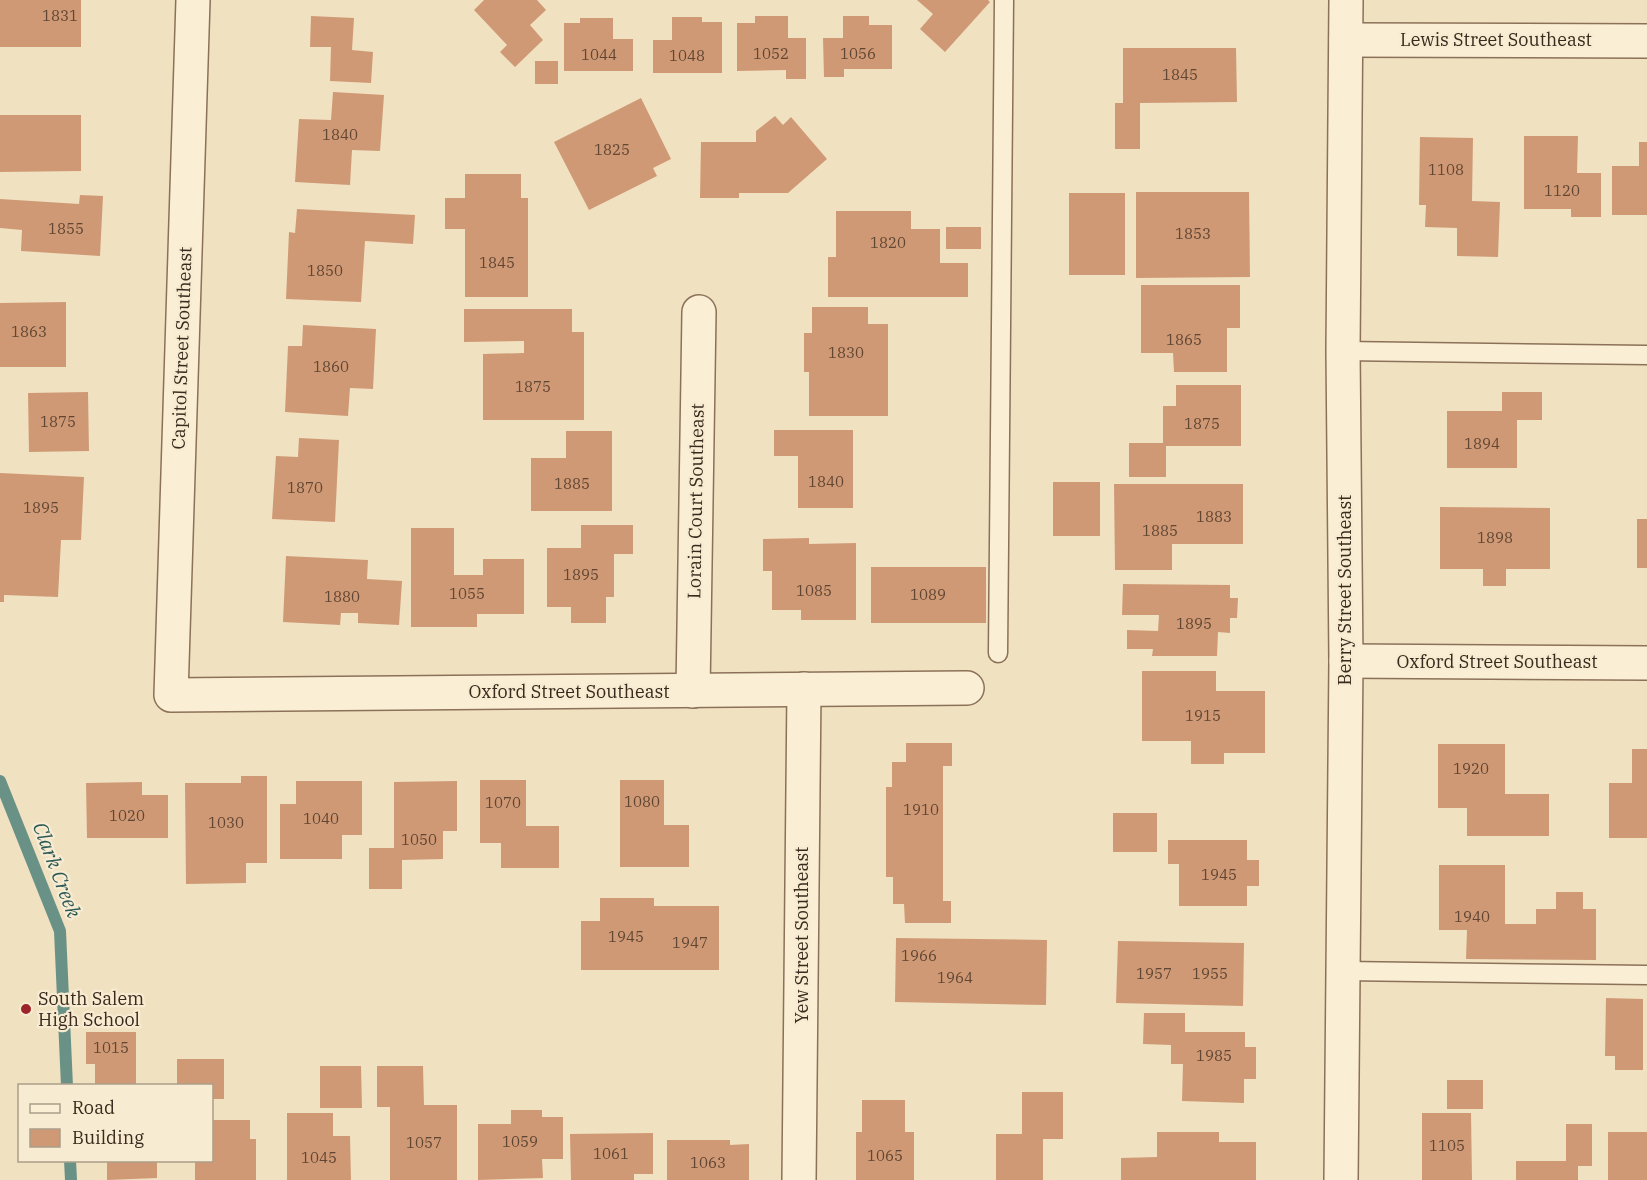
<svg xmlns="http://www.w3.org/2000/svg" width="1647" height="1180" font-family="'IBM Plex Serif',serif">
	<rect width="100%" height="100%" fill="#f0e1c1"/>
	<g fill="none" stroke-linecap="round" stroke-linejoin="round">
		<g stroke="#6a9186" stroke-width="12">
			<polyline points="0,781 60,931 67,1086"/>
			<polyline points="70,1160 71,1180"/>
		</g>
	</g>
	<g fill="#d09975">
		<rect x="0" y="0" width="81" height="47"/>
		<polygon points="484,0 537,0 546,10 530,25 543,40 515,67 500,52 507,45 474,10"/>
		<polygon points="917,0 988,0 990,2 945,52 920,29 933,14"/>
		<polygon points="311,16 354,18 352,50 373,52 371,83 330,81 331,47 310,47"/>
		<polygon points="755,16 788,16 788,38 806,38 806,79 786,79 786,70 737,71 737,23 755,23"/>
		<polygon points="843,16 869,16 869,25 892,25 892,69 844,69 844,77 824,77 823,38 843,38"/>
		<polygon points="672,17 702,17 702,22 722,22 722,73 653,73 653,40 672,40"/>
		<polygon points="580,18 613,18 613,39 633,39 633,71 564,71 564,23 580,23"/>
		<polygon points="1123,48 1236,48 1237,102 1140,103 1140,149 1115,149 1115,103 1123,103"/>
		<rect x="535" y="61" width="23" height="23"/>
		<polygon points="333,92 384,95 380,151 352,150 350,185 295,182 299,119 331,120"/>
		<polygon points="641,98 671,159 653,168 657,176 589,210 554,142"/>
		<polygon points="0,115 81,115 81,171 0,172"/>
		<polygon points="775,116 783,125 791,117 827,159 788,193 739,193 739,198 700,198 701,142 756,142 756,131"/>
		<polygon points="1524,136 1578,136 1577,173 1601,173 1601,217 1571,217 1571,209 1524,209"/>
		<polygon points="1420,137 1473,138 1472,201 1500,202 1498,257 1457,256 1457,228 1425,227 1426,205 1419,205"/>
		<polygon points="1639,142 1647,142 1647,215 1612,215 1612,166 1639,166"/>
		<polygon points="465,174 521,174 521,198 528,198 528,297 465,297 465,229 445,229 445,198 465,198"/>
		<polygon points="1136,192 1249,192 1250,277 1136,278"/>
		<rect x="1069" y="193" width="56" height="82"/>
		<polygon points="80,195 103,196 100,256 21,251 22,230 0,228 0,199 79,204"/>
		<polygon points="297,209 415,215 413,244 365,241 361,302 286,299 289,232 295,233"/>
		<polygon points="836,211 911,211 911,229 940,229 940,263 968,263 968,297 828,297 828,257 836,257"/>
		<rect x="946" y="227" width="35" height="22"/>
		<polygon points="1141,285 1240,285 1240,328 1227,328 1227,372 1174,372 1173,353 1141,353"/>
		<polygon points="66,302 66,367 0,367 0,303"/>
		<polygon points="812,307 868,307 868,324 888,324 888,416 809,416 809,372 804,372 804,333 812,333"/>
		<polygon points="464,309 572,309 572,332 584,332 584,420 483,420 483,354 524,353 524,341 464,342"/>
		<polygon points="303,325 376,329 373,389 350,388 348,416 285,412 288,346 302,346"/>
		<polygon points="1176,385 1241,385 1241,446 1166,446 1166,477 1129,477 1129,443 1163,443 1163,406 1176,406"/>
		<polygon points="88,392 89,451 29,452 28,393"/>
		<polygon points="1502,392 1542,392 1542,420 1517,420 1517,468 1447,468 1447,411 1502,411"/>
		<polygon points="774,430 853,430 853,508 798,508 798,456 774,456"/>
		<polygon points="566,431 612,431 612,511 531,511 531,458 566,458"/>
		<polygon points="299,438 339,440 335,522 272,519 276,456 298,457"/>
		<polygon points="0,473 84,477 81,540 61,540 58,597 4,595 4,602 0,602"/>
		<rect x="1053" y="482" width="47" height="54"/>
		<polygon points="1114,484 1243,484 1243,544 1172,544 1172,570 1115,570"/>
		<polygon points="1440,507 1550,508 1550,569 1506,569 1506,586 1483,586 1483,569 1440,569"/>
		<rect x="1637" y="519" width="10" height="49"/>
		<polygon points="581,525 633,525 633,554 614,554 614,597 606,597 606,623 571,623 571,607 547,607 547,548 581,548"/>
		<polygon points="411,528 454,528 454,575 483,575 483,559 524,559 524,614 477,614 477,627 411,627"/>
		<polygon points="809,538 809,544 856,543 856,620 801,620 801,610 772,610 772,571 763,571 763,539"/>
		<polygon points="286,556 368,560 367,579 402,581 399,625 358,623 358,613 341,613 340,625 283,622"/>
		<rect x="871" y="567" width="115" height="56"/>
		<polygon points="1123,584 1230,585 1230,598 1238,598 1237,618 1230,618 1230,633 1218,632 1217,656 1152,656 1153,649 1127,649 1127,630 1158,631 1159,615 1122,615"/>
		<polygon points="1142,671 1216,671 1216,691 1265,691 1265,753 1224,753 1224,764 1191,764 1191,741 1142,741"/>
		<polygon points="906,743 952,743 952,766 943,766 943,901 951,901 951,923 905,923 904,904 893,904 893,877 886,877 886,787 892,787 892,762 906,762"/>
		<polygon points="1438,744 1505,744 1505,794 1549,794 1549,836 1467,836 1467,808 1438,808"/>
		<polygon points="1632,749 1647,749 1647,838 1609,838 1609,783 1632,783"/>
		<polygon points="241,776 267,776 267,863 246,863 246,883 186,884 185,783 241,783"/>
		<polygon points="480,780 526,780 526,826 559,826 559,868 501,868 501,843 480,843"/>
		<polygon points="620,780 664,780 664,825 689,825 689,867 620,867"/>
		<polygon points="296,781 362,781 362,835 342,835 342,859 280,859 280,804 296,804"/>
		<polygon points="457,781 457,831 443,831 443,859 402,860 402,889 369,889 369,848 394,848 394,782"/>
		<polygon points="142,782 142,795 168,795 168,838 87,838 86,783"/>
		<rect x="1113" y="813" width="44" height="39"/>
		<polygon points="1168,840 1247,840 1247,860 1259,860 1259,886 1247,886 1247,906 1179,906 1179,864 1168,864"/>
		<polygon points="1439,865 1505,865 1505,924 1536,924 1536,909 1556,909 1556,892 1583,892 1583,909 1596,909 1596,960 1466,959 1467,930 1439,930"/>
		<polygon points="600,898 654,898 654,906 719,906 719,970 581,970 581,921 600,921"/>
		<polygon points="896,938 1047,940 1046,1005 895,1002"/>
		<polygon points="1118,941 1244,943 1243,1006 1116,1003"/>
		<polygon points="1606,998 1643,999 1643,1070 1615,1070 1615,1056 1605,1056"/>
		<polygon points="1144,1013 1185,1013 1185,1032 1245,1032 1245,1047 1256,1047 1256,1079 1244,1079 1244,1103 1182,1101 1183,1064 1171,1064 1171,1045 1143,1044"/>
		<polygon points="86,1032 136,1032 136,1086 95,1086 95,1064 86,1064"/>
		<polygon points="177,1059 224,1059 224,1099 212,1099 212,1086 177,1086"/>
		<polygon points="320,1066 361,1066 362,1108 320,1108"/>
		<polygon points="377,1066 423,1066 424,1105 457,1105 457,1180 390,1180 390,1107 377,1107"/>
		<rect x="1447" y="1080" width="36" height="29"/>
		<polygon points="1022,1092 1063,1092 1063,1139 1043,1139 1043,1180 996,1180 996,1134 1022,1134"/>
		<polygon points="862,1100 905,1100 905,1132 914,1132 914,1180 856,1180 856,1132 862,1132"/>
		<polygon points="511,1110 542,1110 542,1117 563,1117 563,1159 542,1159 543,1178 478,1180 478,1124 511,1124"/>
		<polygon points="287,1113 333,1113 333,1136 350,1136 351,1180 287,1180"/>
		<polygon points="1422,1113 1471,1113 1472,1180 1422,1180"/>
		<polygon points="212,1120 250,1120 250,1139 256,1139 256,1180 195,1180 195,1160 212,1160"/>
		<polygon points="1566,1124 1592,1124 1592,1166 1578,1166 1578,1180 1516,1180 1516,1161 1566,1161"/>
		<polygon points="1157,1132 1219,1132 1219,1142 1256,1142 1256,1180 1121,1180 1121,1158 1157,1157"/>
		<rect x="1608" y="1132" width="39" height="48"/>
		<polygon points="653,1133 653,1174 634,1174 634,1180 571,1180 570,1134"/>
		<polygon points="667,1140 730,1140 730,1145 749,1144 749,1180 667,1180"/>
		<polygon points="107,1160 157,1160 157,1178 107,1180"/>
	</g>
	<g fill="none" stroke-linecap="round" stroke-linejoin="round">
		<g stroke="#8b7158" stroke-width="21">
			<g id="lane">
				<polyline points="1343,351 1647,355"/>
				<polyline points="998,653 1004,0"/>
				<polyline points="1344,971 1647,975"/>
			</g>
		</g>
		<g stroke="#8b7158" stroke-width="36">
			<g id="street">
				<polyline points="193,0 171,695 967,688"/>
				<polyline points="1346,40 1647,41"/>
				<polyline points="1346,661 1647,663"/>
				<polyline points="693,691 699,312"/>
				<polyline points="799,1180 804,689"/>
				<polyline points="1341,1180 1346,661 1343,351 1346,0"/>
			</g>
		</g>
		<use href="#lane" stroke="#faeed5" stroke-width="18"/>
		<use href="#street" stroke="#faeed5" stroke-width="33"/>
	</g>
	<circle fill="#9d2529" stroke="#f7ebd1" stroke-width="2" cx="26" cy="1009" r="6"/>
	<g text-anchor="middle" stroke-width="4.5" stroke-linejoin="round" paint-order="stroke">
		<g font-size="15" fill="#604633">
			<text x="60" y="21">1831</text>
			<text x="771" y="59">1052</text>
			<text x="858" y="59">1056</text>
			<text x="599" y="60">1044</text>
			<text x="687" y="61">1048</text>
			<text x="1180" y="80">1845</text>
			<text x="340" y="140">1840</text>
			<text x="612" y="155">1825</text>
			<text x="1446" y="175">1108</text>
			<text x="1562" y="196">1120</text>
			<text x="66" y="234">1855</text>
			<text x="1193" y="239">1853</text>
			<text x="888" y="248">1820</text>
			<text x="497" y="268">1845</text>
			<text x="325" y="276">1850</text>
			<text x="29" y="337">1863</text>
			<text x="1184" y="345">1865</text>
			<text x="846" y="358">1830</text>
			<text x="331" y="372">1860</text>
			<text x="533" y="392">1875</text>
			<text x="58" y="427">1875</text>
			<text x="1202" y="429">1875</text>
			<text x="1482" y="449">1894</text>
			<text x="826" y="487">1840</text>
			<text x="572" y="489">1885</text>
			<text x="305" y="493">1870</text>
			<text x="41" y="513">1895</text>
			<text x="1214" y="522">1883</text>
			<text x="1160" y="536">1885</text>
			<text x="1495" y="543">1898</text>
			<text x="581" y="580">1895</text>
			<text x="814" y="596">1085</text>
			<text x="467" y="599">1055</text>
			<text x="928" y="600">1089</text>
			<text x="342" y="602">1880</text>
			<text x="1194" y="629">1895</text>
			<text x="1203" y="721">1915</text>
			<text x="1471" y="774">1920</text>
			<text x="642" y="807">1080</text>
			<text x="503" y="808">1070</text>
			<text x="921" y="815">1910</text>
			<text x="127" y="821">1020</text>
			<text x="321" y="824">1040</text>
			<text x="226" y="828">1030</text>
			<text x="419" y="845">1050</text>
			<text x="1219" y="880">1945</text>
			<text x="1472" y="922">1940</text>
			<text x="626" y="942">1945</text>
			<text x="690" y="948">1947</text>
			<text x="919" y="961">1966</text>
			<text x="1154" y="979">1957</text>
			<text x="1210" y="979">1955</text>
			<text x="955" y="983">1964</text>
			<text x="111" y="1053">1015</text>
			<text x="1214" y="1061">1985</text>
			<text x="520" y="1147">1059</text>
			<text x="424" y="1148">1057</text>
			<text x="1447" y="1151">1105</text>
			<text x="611" y="1159">1061</text>
			<text x="885" y="1161">1065</text>
			<text x="319" y="1163">1045</text>
			<text x="708" y="1168">1063</text>
		</g>
		<g font-size="18" fill="#3a2a1d" stroke="#f7ebd1">
			<text x="1496" y="46">Lewis Street Southeast</text>
			<text transform="translate(182 348) rotate(-88)" y="6">Capitol Street Southeast</text>
			<text transform="translate(696 501) rotate(-89)" y="6">Lorain Court Southeast</text>
			<text transform="translate(1345 590) rotate(-90)" y="6">Berry Street Southeast</text>
			<text x="1497" y="668">Oxford Street Southeast</text>
			<text x="569" y="698">Oxford Street Southeast</text>
			<text transform="translate(802 935) rotate(-90)" y="6">Yew Street Southeast</text>
		</g>
		<g font-size="18" fill="#3a2a1d" stroke="#f7ebd1" text-anchor="start">
			<text x="38" y="1005">South Salem<tspan x="38" dy="21">High School</tspan></text>
		</g>
		<g font-size="20" font-style="italic" fill="#2b5a56" stroke="#f7ebd1">
			<text transform="translate(57 870) rotate(69)" y="7">Clark Creek</text>
		</g>
	</g>
	<rect x="18" y="1084" width="195" height="78" fill="#f7ebd1" stroke="#ab9e89" stroke-width="1.5"/>
	<rect x="30" y="1104" width="30" height="9" fill="#faeed5" stroke="#ab9e89" stroke-width="1.5"/>
	<text x="72" y="1114" font-size="18" fill="#3a2a1d">Road</text>
	<rect x="30" y="1129" width="30" height="18" fill="#d09975" stroke="#ab9e89" stroke-width="1.5"/>
	<text x="72" y="1144" font-size="18" fill="#3a2a1d">Building</text>
</svg>
